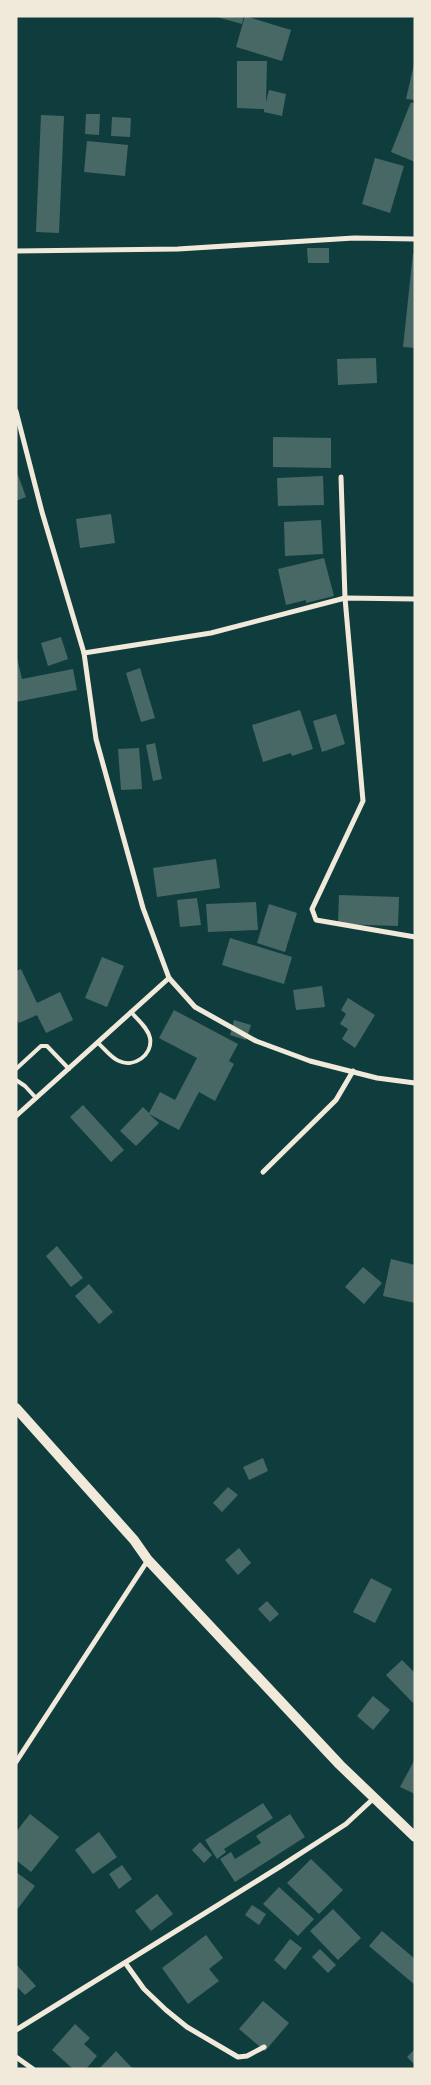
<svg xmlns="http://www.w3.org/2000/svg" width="431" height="2085" font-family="Inter,sans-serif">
	<rect width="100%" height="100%" fill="#0f3d3e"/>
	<g fill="#486865">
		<polygon points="213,16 244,16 242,24"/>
		<polygon points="245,16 291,30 282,61 236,47"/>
		<polygon points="237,61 267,61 266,102 269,90 286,94 282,116 264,112 264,109 237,108"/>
		<polygon points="414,64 415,64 415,100 406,99"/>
		<polygon points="411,102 415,104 415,162 391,152"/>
		<polygon points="86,114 100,114 99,135 85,134"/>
		<polygon points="41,115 64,116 59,233 36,232"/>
		<polygon points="112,117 131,118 130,137 111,136"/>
		<polygon points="87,141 128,145 125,176 84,172"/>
		<polygon points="375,158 404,166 390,213 362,204"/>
		<polygon points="307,248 329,248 329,263 308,263"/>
		<polygon points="413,253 415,253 415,348 403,347"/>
		<polygon points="376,358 377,383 338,385 337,359"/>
		<polygon points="273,437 331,438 331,468 273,467"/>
		<polygon points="16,475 18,475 26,497 16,501"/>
		<polygon points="323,476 324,505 278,506 277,478"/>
		<polygon points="111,514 115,543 80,548 76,519"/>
		<polygon points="321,520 323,554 285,556 284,522"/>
		<polygon points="324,558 334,596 306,603 306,600 286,605 278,569"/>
		<polygon points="61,637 68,659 48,666 41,643"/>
		<polygon points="16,654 22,679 73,669 77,690 16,702"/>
		<polygon points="140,668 155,718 141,722 126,673"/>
		<polygon points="300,710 313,749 292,756 291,753 263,762 252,725"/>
		<polygon points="336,714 345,744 322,752 313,721"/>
		<polygon points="155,743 162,779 153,781 146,745"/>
		<polygon points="139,748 142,789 121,790 118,749"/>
		<polygon points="216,859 220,888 157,897 153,868"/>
		<polygon points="339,895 399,897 398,926 338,924"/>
		<polygon points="197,898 201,925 180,927 177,900"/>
		<polygon points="256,902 258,930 208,932 206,904"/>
		<polygon points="269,904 297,913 285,952 257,943"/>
		<polygon points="230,938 292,957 284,984 222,965"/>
		<polygon points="102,957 124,966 107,1007 85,998"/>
		<polygon points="21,969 37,1003 60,992 73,1020 46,1033 37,1015 19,1023 16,1019 16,971"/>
		<polygon points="322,986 325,1007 296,1010 293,990"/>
		<polygon points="348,998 375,1015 355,1048 342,1039 348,1029 340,1024 346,1014 341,1010"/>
		<polygon points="174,1010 238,1044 229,1061 234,1064 215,1101 199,1092 179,1130 149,1114 159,1123 136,1146 120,1131 143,1107 149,1113 160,1092 175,1100 197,1058 159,1038"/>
		<polygon points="234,1020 251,1025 246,1040 230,1035"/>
		<polygon points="83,1105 124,1150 111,1162 70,1117"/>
		<polygon points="57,1246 83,1278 71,1287 46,1256"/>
		<polygon points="391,1259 415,1265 415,1303 383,1296"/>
		<polygon points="363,1267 382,1283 364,1304 345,1287"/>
		<polygon points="89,1284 113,1312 99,1324 75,1296"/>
		<polygon points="263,1458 268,1471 249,1480 243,1467"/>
		<polygon points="228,1487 238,1495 222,1512 213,1503"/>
		<polygon points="239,1548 251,1563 238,1575 225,1560"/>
		<polygon points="371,1578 392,1589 375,1623 353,1612"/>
		<polygon points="267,1601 279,1614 270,1622 258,1609"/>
		<polygon points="402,1660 415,1673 415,1701 413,1703 386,1675"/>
		<polygon points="373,1696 390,1710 373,1730 357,1716"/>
		<polygon points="415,1759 415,1794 400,1787"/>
		<polygon points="263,1803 273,1818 224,1849 226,1852 217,1859 205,1840"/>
		<polygon points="30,1814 59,1837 31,1872 16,1860 16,1832"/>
		<polygon points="290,1814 305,1837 235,1882 220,1859 231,1852 235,1859 261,1843 256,1836"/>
		<polygon points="99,1832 117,1857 93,1874 75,1850"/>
		<polygon points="200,1842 212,1855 204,1863 192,1850"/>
		<polygon points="311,1859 343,1890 319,1914 287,1883"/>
		<polygon points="122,1865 132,1879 119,1889 109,1874"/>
		<polygon points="16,1872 35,1886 16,1911"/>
		<polygon points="279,1887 314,1919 298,1936 263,1904"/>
		<polygon points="157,1894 173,1914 151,1931 135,1911"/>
		<polygon points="252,1905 266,1914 259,1925 245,1915"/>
		<polygon points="333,1909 361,1938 338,1960 310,1931"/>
		<polygon points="382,1931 415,1959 415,1985 369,1946"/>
		<polygon points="206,1935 223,1958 209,1969 219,1981 188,2004 162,1968"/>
		<polygon points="290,1939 302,1948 285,1970 274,1960"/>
		<polygon points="320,1949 336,1965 328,1973 312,1957"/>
		<polygon points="16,1964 36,1986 25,1995 16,1986"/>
		<polygon points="263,2001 289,2023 265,2051 239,2029"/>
		<polygon points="75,2024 90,2038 84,2044 97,2056 86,2069 73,2069 52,2050"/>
		<polygon points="415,2049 415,2065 407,2057"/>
		<polygon points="116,2051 133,2069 99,2069"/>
	</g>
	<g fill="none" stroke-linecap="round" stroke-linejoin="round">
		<g stroke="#f1e9da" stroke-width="4">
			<path d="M98,1043C104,1048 111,1058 119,1061C134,1068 153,1055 150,1038C148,1028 138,1020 131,1012"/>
			<polyline points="16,1069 41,1046 47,1046 69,1069"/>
			<polyline points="16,1080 25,1086 36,1098"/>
		</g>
		<g stroke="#f1e9da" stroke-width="5">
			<polyline points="16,251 178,249 354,238 415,239"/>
			<polyline points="16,411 42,512 84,653 96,739 143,908 169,978 195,1007 256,1041 310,1061 377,1078 415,1083"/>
			<polyline points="341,477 345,598 363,801 312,909 316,920 415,937"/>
			<polyline points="84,653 211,633 345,598 415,599"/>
			<polyline points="16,1116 169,978"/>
			<polyline points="263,1172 336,1100 353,1071"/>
			<polyline points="16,1762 148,1560"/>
			<polyline points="126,1964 144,1989 166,2010 187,2027 238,2057 247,2056 264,2047"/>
			<polyline points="16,2030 281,1866 346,1824 374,1798"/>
			<polyline points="16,2057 33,2069"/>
		</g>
		<polyline stroke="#f1e9da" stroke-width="10" points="16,1408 134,1540 148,1560 340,1765 415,1837"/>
	</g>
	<rect width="431" height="2085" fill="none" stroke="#f1e9da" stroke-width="35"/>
</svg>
